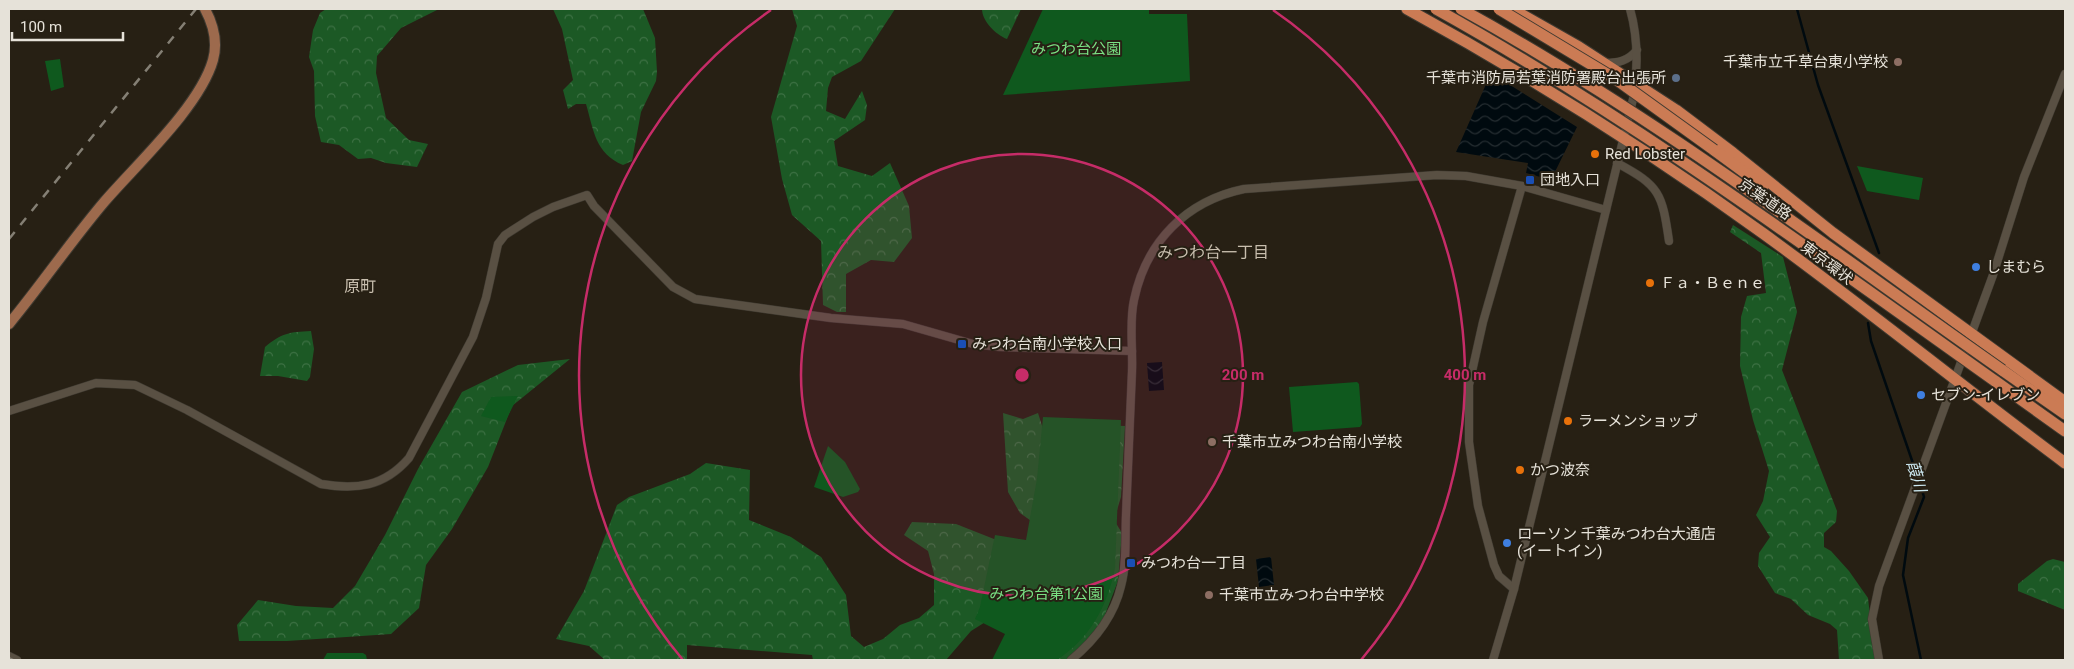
<svg xmlns="http://www.w3.org/2000/svg" width="2074" height="669" font-family="Roboto,'Noto Sans JP',sans-serif">
	<defs>
		<pattern id="forest-crowns" width="20" height="18" patternUnits="userSpaceOnUse" patternTransform="scale(1.25)"><rect width="20" height="18" fill="#1c5925"/><path d="M2 6a3 3 0 1 1 6 0M12 15a3 3 0 1 1 6 0" fill="none" stroke="#3d7144"/></pattern>
		<pattern id="water-waves" width="16" height="10" patternUnits="userSpaceOnUse" patternTransform="scale(1.25)"><rect width="16" height="10" fill="#000a0f"/><path d="M0 5q4-4 8 0t8 0" fill="none" stroke="#252d31"/></pattern>
	</defs>
	<rect width="100%" height="100%" fill="#272014"/>
	<g fill="url(#forest-crowns)">
		<polygon points="326,9 439,9 401,28 377,56 376,73 386,118 409,140 428,144 417,167 386,163 371,158 358,159 339,145 321,142 315,116 314,71 309,57 313,30 320,13"/>
		<path d="M553,9H643L655,38L657,72L656,81L641,112L632,161L623,165C595,153 594,131 586,104H576L568,109L563,90L573,80L562,29Z"/>
		<polygon points="792,9 895,9 861,61 832,77 828,88 826,111 845,119 862,91 867,105 865,120 834,141 838,166 872,176 890,163 909,206 912,238 894,262 871,260 846,274 846,312 837,312 823,305 821,241 792,215 782,179 771,117 797,26"/>
		<path d="M982,9H1021L1007,39C996,35 982,21 982,9Z"/>
		<polygon points="1733,225 1783,257 1797,312 1782,370 1837,511 1836,522 1824,533 1824,547 1831,551 1849,571 1868,598 1875,660 1839,660 1837,630 1830,624 1808,615 1791,599 1775,593 1758,566 1759,553 1770,537 1756,515 1763,501 1769,471 1753,420 1740,366 1741,317 1747,296 1766,293 1761,253 1730,232"/>
		<path d="M311,331L314,349L310,377L307,381L278,376H260L265,347C282,333 289,332 311,331Z"/>
		<polygon points="570,359 512,406 488,467 452,529 426,565 419,608 391,634 287,641 239,641 237,625 258,600 296,606 333,608 355,586 385,535 418,469 462,392 518,365"/>
		<polygon points="1003,413 1023,419 1038,413 1045,435 1066,424 1125,426 1121,497 1114,520 1122,533 1118,581 1103,620 1073,656 1066,660 998,660 1012,630 998,614 971,631 946,660 813,660 812,655 687,645 687,660 605,660 589,646 556,639 584,591 617,505 629,497 690,474 706,463 750,470 749,520 791,537 821,557 846,595 851,636 864,647 883,639 900,625 919,618 934,605 934,574 928,551 904,535 912,522 956,524 994,539 1028,542 1034,523 1020,513 1008,492"/>
		<polygon points="2053,559 2065,562 2065,610 2018,591 2018,584 2047,561"/>
	</g>
	<g fill="#0f591e">
		<polygon points="1043,9 1149,9 1149,14 1187,14 1190,81 1003,95"/>
		<polygon points="60,59 64,87 51,91 45,61"/>
		<polygon points="1857,166 1923,178 1919,200 1867,191"/>
		<polygon points="1357,382 1359,384 1362,424 1360,427 1293,432 1289,387"/>
		<polygon points="518,396 505,422 481,416 491,397"/>
		<path d="M1043,417L1121,420L1115,568C1107,607 1090,638 1057,660H992L1005,634L975,619L980,607L995,535L1026,540L1037,479Z"/>
		<polygon points="828,446 845,462 860,489 858,492 843,497 814,487"/>
		<polygon points="327,653 363,653 366,655 367,660 323,660"/>
	</g>
	<g fill="url(#water-waves)">
		<polygon points="1491,73 1577,127 1551,180 1526,173 1528,163 1456,152"/>
		<polygon points="1162,362 1164,390 1149,391 1147,363"/>
		<polygon points="1271,557 1274,585 1259,587 1256,559"/>
	</g>
	<g fill="none" stroke-linecap="round" stroke-linejoin="round">
		<g stroke="#000a0f" stroke-width="2.5">
			<polyline points="1797,9 1818,85 1879,253"/>
			<polyline points="1868,323 1871,341 1917,475"/>
			<polyline points="1920,483 1924,497 1908,538 1903,575 1921,660"/>
		</g>
		<g stroke="#3f3a31" stroke-width="9">
			<g id="minor">
				<path d="M1605,63C1618,63 1628,61 1637,50"/>
				<path d="M1617,163C1660,186 1662,193 1669,241"/>
				<path d="M9,411L96,383L135,385L187,410L321,484C356,490 384,487 409,458L473,337L486,298L498,244L505,235L533,217L553,207L587,195L594,206L673,287L695,299L831,318L903,324L973,344L1000,347L1132,351"/>
				<polyline points="1514,589 1499,576 1494,565 1478,506 1469,442 1469,385 1483,322 1522,186"/>
				<polyline points="9,656 17,660"/>
				<path d="M1071,660C1094,641 1114,616 1121,586C1127,564 1125,538 1126,515C1128,467 1130,419 1132,371C1133,348 1129,322 1134,300C1146,242 1186,201 1244,189L1437,175L1466,176L1522,186L1606,210"/>
				<path d="M1493,660L1514,589L1634,95C1638,66 1638,37 1630,9"/>
				<polyline points="1879,660 1872,619 1879,586 1993,275 2024,177 2065,74"/>
			</g>
		</g>
		<g stroke="#3f3a31" stroke-width="12">
			<path id="major" d="M9,324C42,284 71,241 105,201C137,164 200,106 213,60C218,42 213,24 205,9"/>
		</g>
		<g stroke="#3f3a31" stroke-width="13">
			<g id="highway">
				<path d="M1407,9C1528,75 1652,153 1764,234C1866,308 1964,388 2065,463"/>
				<polyline points="1512,9 1579,47 1676,110 1733,153 1833,233 2065,402"/>
				<polyline points="1714,150 1763,186"/>
				<polyline points="2002,370 2065,414"/>
				<polyline points="1995,381 2065,431"/>
			</g>
		</g>
		<use href="#minor" stroke="#595043" stroke-width="8"/>
		<use href="#major" stroke="#9d6a4d" stroke-width="10"/>
		<use href="#highway" stroke="#cb7b54" stroke-width="11"/>
		<g stroke="#847f74" stroke-width="2.5" stroke-dasharray="9 9" stroke-linecap="butt">
			<polyline points="9,239 196,9"/>
			<polyline points="9,658 13,660"/>
		</g>
		<g stroke="#3f3a31" stroke-width="13" stroke-linecap="butt">
			<g id="highway-bridge">
				<path d="M1436,9C1632,118 1812,251 1995,381"/>
				<path d="M1461,9C1651,113 1825,246 2002,370"/>
				<polyline points="1499,9 1617,80 1714,150"/>
			</g>
		</g>
		<use href="#highway-bridge" stroke="#cb7b54" stroke-width="11"/>
	</g>
	<circle cx="1022" cy="375" r="221" fill="#c62c68" fill-opacity=".12"/>
	<g fill="none" stroke="#c62c68" stroke-width="2.5">
		<circle cx="1022" cy="375" r="221"/>
		<path d="M683 660A443 443 0 0 1 771 10M1273 10A443 443 0 0 1 1361 660"/>
	</g>
	<g fill="#8d6e63" stroke="#272014" stroke-width="2">
		<circle cx="1898" cy="62" r="5"/>
		<circle cx="1212" cy="442" r="5"/>
		<circle cx="1209" cy="595" r="5"/>
	</g>
	<circle fill="#5c6f8a" stroke="#272014" stroke-width="2" cx="1676" cy="78" r="5"/>
	<g fill="#e8710a" stroke="#272014" stroke-width="2">
		<circle cx="1595" cy="154" r="5"/>
		<circle cx="1650" cy="283" r="5"/>
		<circle cx="1568" cy="421" r="5"/>
		<circle cx="1520" cy="470" r="5"/>
	</g>
	<g fill="#1a4fb4" stroke="#272014" stroke-width="2">
		<rect x="1525" y="175" width="10" height="10" rx="2.5"/>
		<rect x="957" y="339" width="10" height="10" rx="2.5"/>
		<rect x="1126" y="558" width="10" height="10" rx="2.5"/>
	</g>
	<g fill="#3f7fe0" stroke="#272014" stroke-width="2">
		<circle cx="1976" cy="267" r="5"/>
		<circle cx="1921" cy="395" r="5"/>
		<circle cx="1507" cy="543" r="5"/>
	</g>
	<g text-anchor="middle" stroke-width="4" stroke-linejoin="round" paint-order="stroke">
		<g font-size="15" fill="#7ae184" stroke="#272014">
			<text x="1076" y="54">みつわ台公園</text>
			<text x="1046" y="599">みつわ台第1公園</text>
		</g>
		<g font-size="15" fill="#e6e2d9" stroke="#272014" text-anchor="start">
			<text x="1888" y="67" text-anchor="end">千葉市立千草台東小学校</text>
			<text x="1666" y="83" text-anchor="end">千葉市消防局若葉消防署殿台出張所</text>
			<text x="1605" y="159">Red Lobster</text>
			<text x="1540" y="185">団地入口</text>
			<text x="1986" y="272">しまむら</text>
			<text x="1660" y="288">Ｆａ・Ｂｅｎｅ</text>
			<text x="972" y="349">みつわ台南小学校入口</text>
			<text x="1931" y="400">セブン-イレブン</text>
			<text x="1578" y="426">ラーメンショップ</text>
			<text x="1222" y="447">千葉市立みつわ台南小学校</text>
			<text x="1530" y="475">かつ波奈</text>
			<text x="1517" y="539">ローソン 千葉みつわ台大通店<tspan x="1517" dy="17">(イートイン)</tspan></text>
			<text x="1141" y="568">みつわ台一丁目</text>
			<text x="1219" y="600">千葉市立みつわ台中学校</text>
		</g>
		<g font-size="15" fill="#e6e2d9" stroke="#272014">
			<text transform="translate(1765 199) rotate(35)" y="5">京葉道路</text>
			<text transform="translate(1827 263) rotate(37)" y="5">東京環状</text>
		</g>
		<g font-size="16" fill="#c8beae" stroke="#272014">
			<text x="1213" y="258">みつわ台一丁目</text>
			<text x="360" y="292">原町</text>
		</g>
		<g font-size="16" font-style="italic" fill="#cce8f1" stroke="#272014">
			<text transform="translate(1917 476) rotate(74)" y="6">葭川</text>
		</g>
	</g>
	<circle cx="1022" cy="375" r="8" fill="#c62c68" stroke="#272014" stroke-width="2.5"/>
	<g font-size="15" text-anchor="middle" font-weight="bold" fill="#c62c68" stroke="#272014" stroke-width="4" stroke-linejoin="round" paint-order="stroke">
		<text x="1243" y="380">200 m</text>
		<text x="1465" y="380">400 m</text>
	</g>
	<rect width="2074" height="669" fill="none" stroke="#e6e2d9" stroke-width="20"/>
	<path d="M12 32v8h111v-8" fill="none" stroke="#e6e2d9" stroke-width="2.5"/>
	<text x="20" y="32" font-size="15" fill="#e6e2d9" stroke="#272014" stroke-width="4" paint-order="stroke">100 m</text>
</svg>
